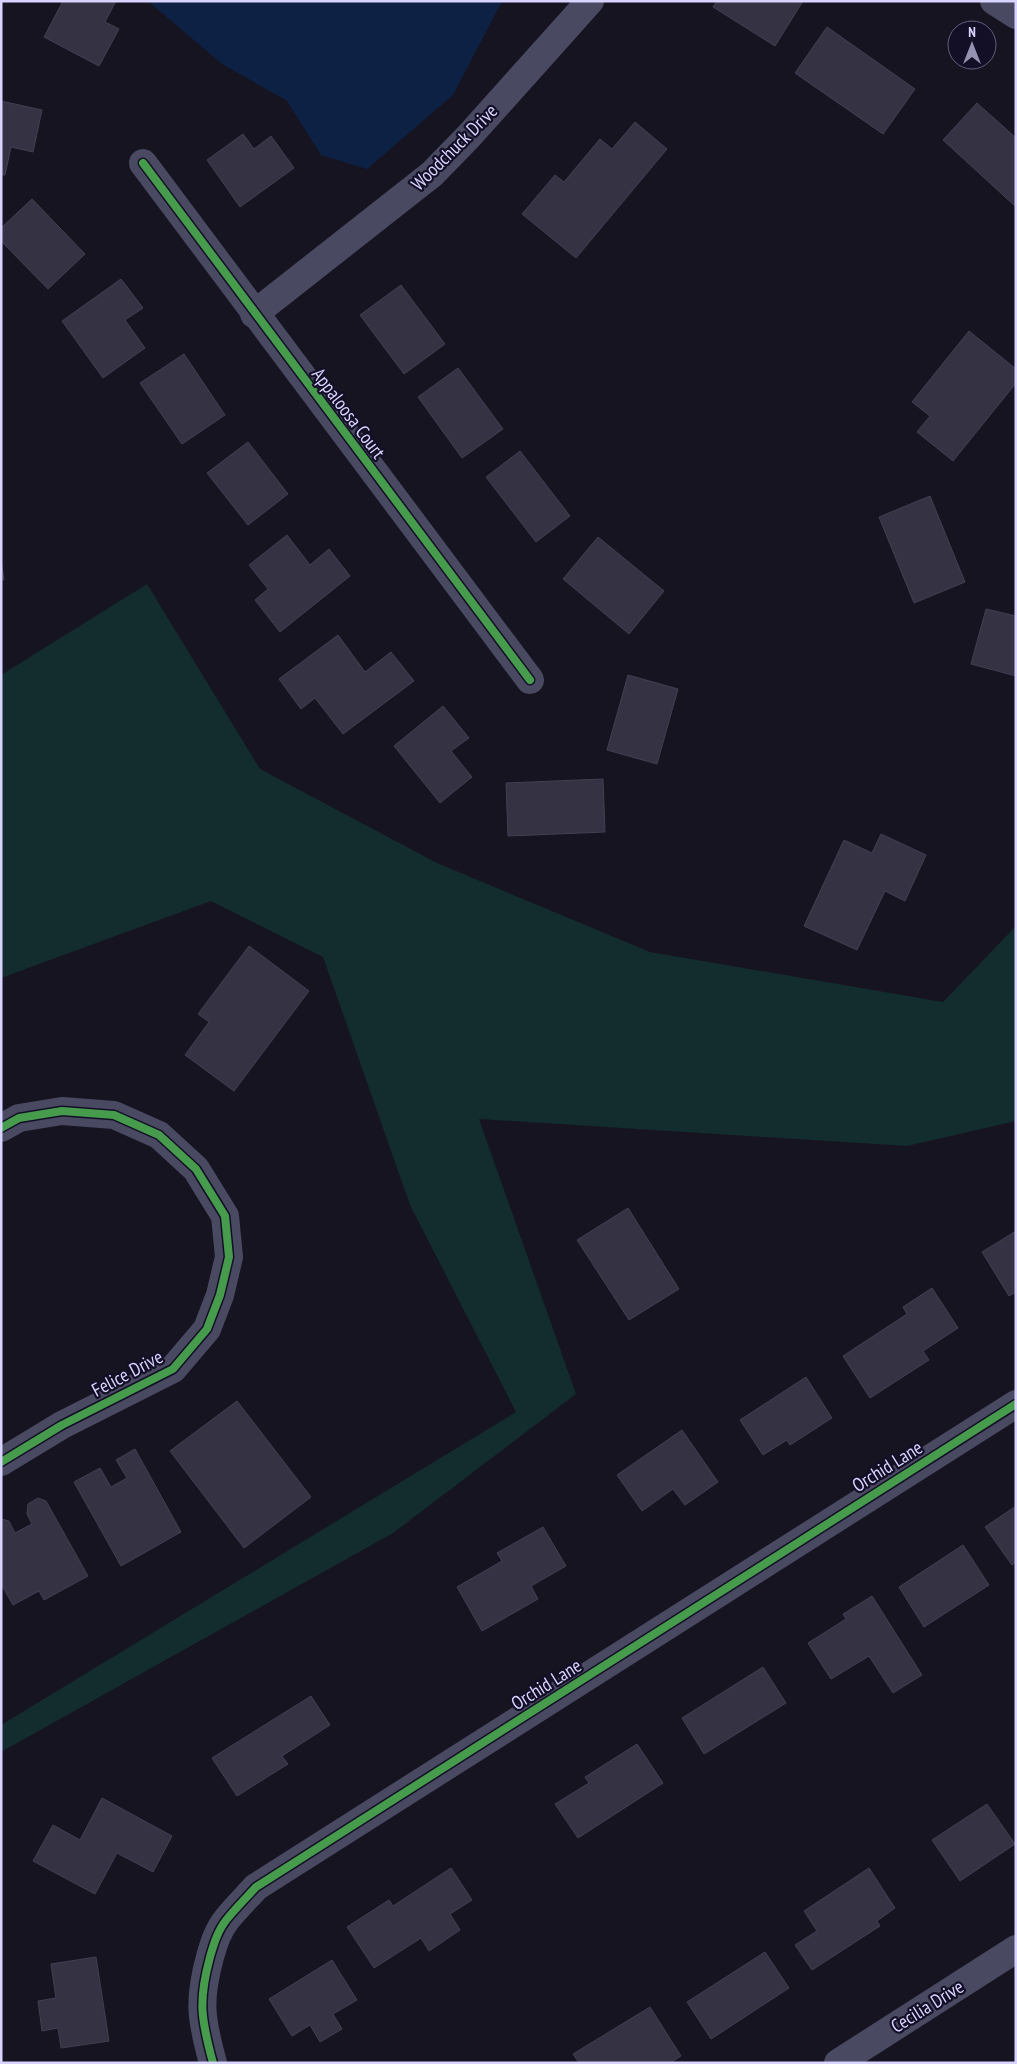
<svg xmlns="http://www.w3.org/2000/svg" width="1017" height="2064" font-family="'PT Sans Narrow',sans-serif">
	<rect width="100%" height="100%" fill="#161421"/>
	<polygon fill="#132c2d" points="147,584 260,769 437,863 650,952 943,1002 1016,926 1016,1121 907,1146 479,1119 576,1394 393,1533 1,1752 1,1725 516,1412 410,1205 323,957 211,901 1,978 1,675"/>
	<polygon fill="#0d2144" points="148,1 502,1 453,95 367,169 321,155 287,101 222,64"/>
	<g fill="#343243" stroke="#433f54">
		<polygon points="63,1 116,1 105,22 119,29 99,66 44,37"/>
		<polygon points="717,1 803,1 775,46 713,7"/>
		<polygon points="827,27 915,89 883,134 795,73"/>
		<polygon points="1,101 42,110 33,152 11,147 5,175 1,175"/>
		<polygon points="977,103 1016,138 1016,207 943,140"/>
		<polygon points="635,122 667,149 576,258 522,214 555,175 564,182 600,139 612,149"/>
		<polygon points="243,134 254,149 271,136 294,168 240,207 207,160"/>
		<polygon points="32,199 85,254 48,289 1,241 1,228"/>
		<polygon points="121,279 143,308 125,320 145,348 103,378 62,321"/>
		<polygon points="401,285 445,344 404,374 360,315"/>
		<polygon points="969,331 1016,369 1016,383 953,461 917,432 930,416 912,402"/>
		<polygon points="184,354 225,415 182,444 140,383"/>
		<polygon points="458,368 503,429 462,458 418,397"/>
		<polygon points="248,442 288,494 248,525 207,473"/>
		<polygon points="520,451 570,516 536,542 486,477"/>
		<polygon points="930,496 965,582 914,603 879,517"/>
		<polygon points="287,535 310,565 329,549 350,576 280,632 255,600 268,589 249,565"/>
		<polygon points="598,537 664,591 629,634 563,579"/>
		<polygon points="1,560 4,580 1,580"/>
		<polygon points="986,609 1016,616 1016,676 971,664"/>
		<polygon points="338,635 365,672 391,652 414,681 343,734 315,698 301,709 279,679"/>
		<polygon points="628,675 678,689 657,764 607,750"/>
		<polygon points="443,706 469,738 451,751 472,777 440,803 394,746"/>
		<polygon points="603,779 605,832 508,836 506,783"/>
		<polygon points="881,834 926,855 905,901 885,891 857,950 804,926 844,840 872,853"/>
		<polygon points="249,946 309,991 234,1091 185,1055 209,1022 198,1014"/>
		<polygon points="628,1208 679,1289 629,1320 577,1240"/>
		<polygon points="1016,1231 1016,1292 1009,1296 982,1252"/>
		<polygon points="932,1288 958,1328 923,1351 929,1360 870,1398 843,1356 907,1314 903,1307"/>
		<polygon points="806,1377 832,1418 790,1445 787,1440 763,1455 740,1420"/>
		<polygon points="237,1401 311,1497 244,1548 170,1451"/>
		<polygon points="682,1430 718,1482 685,1505 673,1489 642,1511 617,1475"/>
		<polygon points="135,1449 181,1532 121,1566 74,1482 100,1468 111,1487 127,1478 116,1460"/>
		<polygon points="38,1498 46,1501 88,1576 44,1600 39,1591 13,1605 1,1584 1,1519 9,1521 15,1533 32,1524 27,1514 28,1504"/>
		<polygon points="1016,1506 1016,1562 1012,1565 985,1527"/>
		<polygon points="543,1527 566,1566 531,1586 538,1599 482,1631 457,1587 502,1561 497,1553"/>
		<polygon points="963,1545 989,1585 924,1627 899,1587"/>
		<polygon points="872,1596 922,1675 893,1693 869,1656 831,1679 808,1643 846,1619 843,1614"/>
		<polygon points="763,1667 786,1703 704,1754 682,1718"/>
		<polygon points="311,1696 330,1725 282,1756 288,1764 237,1796 212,1758"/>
		<polygon points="637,1744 663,1783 578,1838 555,1804 589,1783 585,1777"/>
		<polygon points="102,1798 172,1836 153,1872 117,1853 95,1894 33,1861 53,1825 80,1840"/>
		<polygon points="987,1804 1015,1844 960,1881 932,1840"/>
		<polygon points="451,1868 472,1900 450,1914 460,1930 429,1951 421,1938 374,1968 347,1927 389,1900 393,1906"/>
		<polygon points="869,1868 895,1908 877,1921 880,1926 812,1970 795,1945 817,1931 804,1911"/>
		<polygon points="765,1952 789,1988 711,2039 687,2002"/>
		<polygon points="96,1957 109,2041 61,2048 58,2028 42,2031 38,2001 56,1998 51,1964"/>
		<polygon points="332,1960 357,2000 333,2014 342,2029 320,2042 310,2025 292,2036 269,1999"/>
		<polygon points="650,2007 681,2056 670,2063 579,2063 573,2054"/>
	</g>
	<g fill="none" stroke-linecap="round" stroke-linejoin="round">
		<g stroke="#4a4962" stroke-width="28">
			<polyline points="994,1 1016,15"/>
			<polyline points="143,163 530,680"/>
			<polyline points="254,314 432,174 469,136 590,1"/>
			<polyline points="1,1128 19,1118 62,1111 114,1115 159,1135 196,1169 225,1216 229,1257 220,1295 207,1329 173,1369 62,1425 1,1462"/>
			<path d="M213,2063C201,2019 198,2001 210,1957C214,1943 218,1930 227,1919C236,1908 246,1898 256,1887L1016,1404"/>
			<polyline points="838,2063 1016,1949"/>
		</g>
		<g stroke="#130f26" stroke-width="11">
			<g id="cycleway">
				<polyline points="143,163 530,680"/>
				<polyline points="1,1128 19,1118 62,1111 114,1115 159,1135 196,1169 225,1216 229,1257 220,1295 207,1329 173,1369 62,1425 1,1462"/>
				<path d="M213,2063C201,2019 198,2001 210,1957C214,1943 218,1930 227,1919C236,1908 246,1898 256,1887L1016,1404"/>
			</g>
		</g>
		<use href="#cycleway" stroke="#469c4c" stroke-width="8"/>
	</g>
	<g text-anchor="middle" stroke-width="4.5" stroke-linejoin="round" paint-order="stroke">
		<g font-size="19" fill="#d9d4ff" stroke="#130f26">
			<text transform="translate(454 147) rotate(-45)" y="7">Woodchuck Drive</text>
			<text transform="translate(349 413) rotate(53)" y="7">Appaloosa Court</text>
			<text transform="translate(127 1373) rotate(-28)" y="7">Felice Drive</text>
			<text transform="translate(887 1466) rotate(-32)" y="7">Orchid Lane</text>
			<text transform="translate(546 1684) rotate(-32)" y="7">Orchid Lane</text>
			<text transform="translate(927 2006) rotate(-32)" y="7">Cecilia Drive</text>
		</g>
	</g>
	<rect width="1017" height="2064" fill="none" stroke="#d9d4ff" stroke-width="5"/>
	<g transform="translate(972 45)"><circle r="24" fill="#130f26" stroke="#625e7d"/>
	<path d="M0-4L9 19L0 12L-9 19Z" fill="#9591b1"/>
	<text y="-8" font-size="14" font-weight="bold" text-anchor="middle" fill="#d9d4ff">N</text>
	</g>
</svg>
